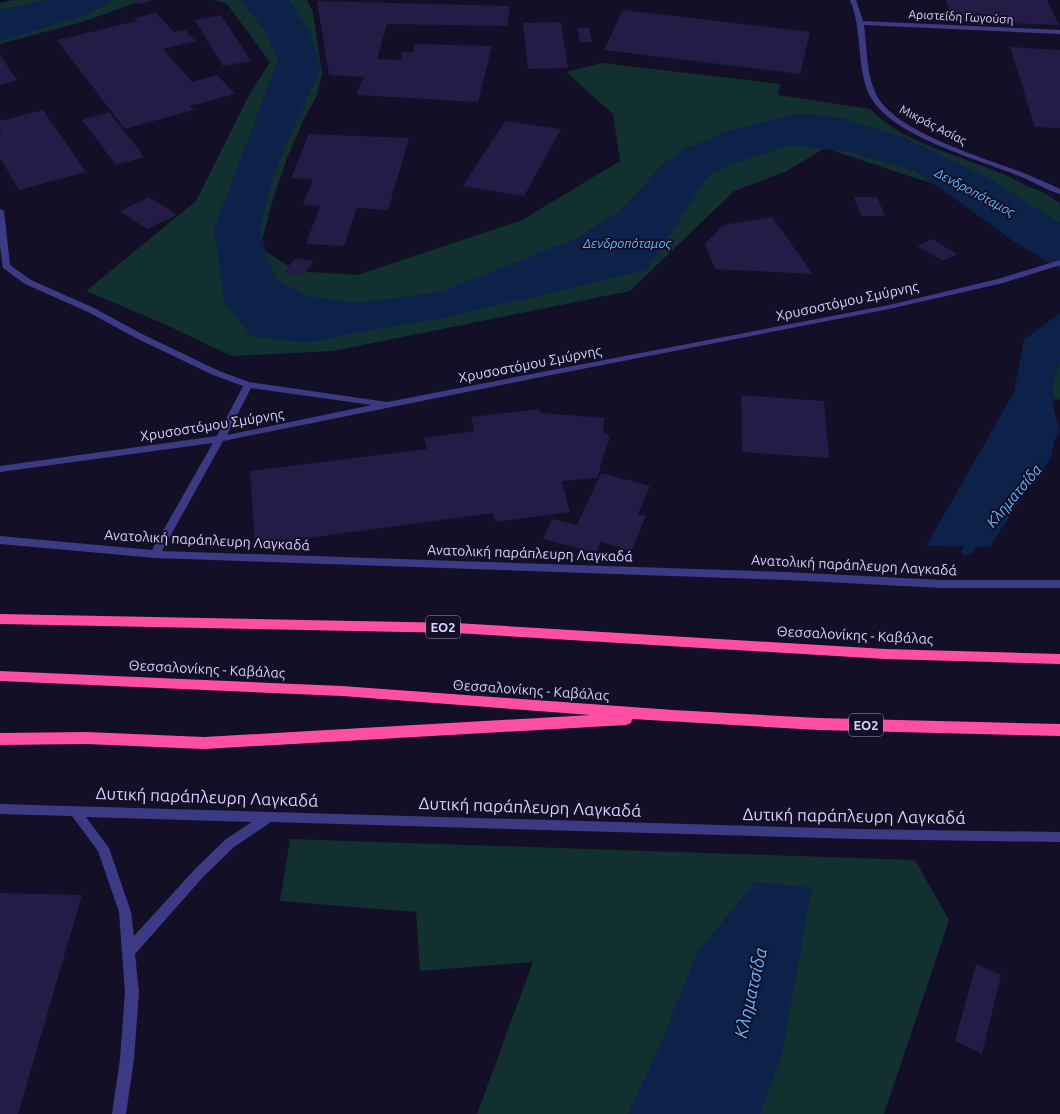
<svg xmlns="http://www.w3.org/2000/svg" width="1060" height="1114" font-family="Ubuntu,sans-serif">
	<rect width="100%" height="100%" fill="#130f26"/>
	<g fill="#12302f">
		<polygon points="13,0 144,0 85,21 0,44 0,3"/>
		<path d="M212,0H307L313,13L322,73L317,95L303,121L287,158L272,202L260,248L296,271L357,275L522,220L620,161L613,114L566,72L602,63L780,84L778,95L870,109C904,143 955,154 998,172C1007,175 1016,180 1025,185C1038,190 1050,195 1060,204V226L825,148L787,171L734,191L630,291L333,351L232,356L164,324L86,291L196,201L248,97L270,62L227,4Z"/>
		<polygon points="1060,361 1060,400 1053,399 1052,383"/>
		<polygon points="290,839 915,860 949,920 884,1114 477,1114 533,962 420,971 416,912 280,901"/>
	</g>
	<g fill="#0c2248">
		<polygon points="44,0 113,0 89,14 0,41 0,9 25,5"/>
		<polygon points="240,0 289,0 310,33 321,68 287,142 271,182 260,230 267,256 277,280 308,296 357,303 440,292 577,238 621,210 665,162 684,149 734,129 800,113 842,118 903,137 987,177 1060,223 1060,269 1013,241 961,203 915,171 850,152 793,145 751,157 709,175 647,270 448,317 360,332 307,343 251,336 224,301 214,229 278,59 264,29"/>
		<polygon points="1060,313 1060,361 1052,383 1053,406 1060,431 1018,503 990,547 926,546 1014,392 1024,340"/>
		<polygon points="755,882 812,888 782,1054 760,1114 628,1114 658,1050 697,953"/>
	</g>
	<g fill="none" stroke-linecap="round" stroke-linejoin="round">
		<g fill="#0c2248" fill-rule="evenodd">
			<polygon points="1049,437 1054,440 1051,457 1036,479 1028,479 1027,476 1041,456 1044,440"/>
			<polygon points="980,532 984,533 985,536 984,539 970,555 962,555 961,552 962,549 976,533"/>
		</g>
	</g>
	<g fill="#241b47">
		<polygon points="133,0 151,0 151,1 137,4"/>
		<polygon points="946,0 1047,0 1059,25 953,21"/>
		<polygon points="317,1 510,6 507,26 387,24 377,59 401,60 402,52 413,52 415,44 492,46 478,102 356,95 364,77 329,75"/>
		<polygon points="623,10 810,32 800,74 604,50"/>
		<polygon points="156,13 174,32 185,30 196,41 163,49 192,82 217,75 235,94 190,106 193,110 125,129 57,40 137,21 135,18"/>
		<polygon points="221,15 251,61 223,66 195,20"/>
		<polygon points="561,22 568,68 528,69 523,23"/>
		<polygon points="577,28 589,28 592,42 580,42"/>
		<polygon points="1010,47 1060,50 1060,128 1035,127"/>
		<polygon points="0,55 17,80 0,85"/>
		<polygon points="43,110 86,172 19,190 0,158 0,135 2,135 0,131 0,121"/>
		<polygon points="109,112 129,137 144,157 116,165 82,120"/>
		<polygon points="505,121 561,129 524,196 463,186"/>
		<polygon points="309,134 409,138 388,210 357,208 344,246 306,244 320,206 303,205 313,179 291,178"/>
		<polygon points="149,197 177,215 147,229 120,211"/>
		<polygon points="854,197 877,197 885,216 861,216"/>
		<polygon points="772,217 813,274 715,269 705,244 723,225"/>
		<polygon points="932,239 957,254 943,261 917,246"/>
		<polygon points="296,258 314,261 303,276 283,272"/>
		<polygon points="741,395 824,401 829,458 742,452"/>
		<polygon points="540,409 541,413 605,418 603,432 610,436 597,478 562,481 570,512 495,522 493,513 255,545 250,471 427,449 424,438 474,431 471,417"/>
		<polygon points="601,473 650,486 638,514 646,516 631,551 601,542 596,553 543,539 552,519 577,525"/>
		<polygon points="0,893 82,895 18,1114 0,1114"/>
		<polygon points="976,964 1001,975 982,1054 955,1041"/>
	</g>
	<g fill="none" stroke-linecap="round" stroke-linejoin="round">
		<g fill="#3d3a85" fill-rule="evenodd">
			<path d="M850,0H856L863,21L1060,30V34L864,25C867,48 866,73 876,94C893,131 984,158 1021,172C1034,177 1047,183 1060,189V194C1046,190 1032,181 1019,176C978,159 889,136 869,94C856,66 863,31 850,0Z"/>
			<path d="M0,209L4,211L10,265L31,280L94,308L140,333L219,371L249,382L387,402L889,305L998,279L1060,260V265L1003,283L889,309L536,378L223,441L162,551L787,572L942,580H1060V588H942L787,580L155,558L0,544V536L152,550L213,443L0,472V466L217,436L243,386L213,375L134,337L88,312L25,284L3,268L0,246ZM251,388L372,405L227,435Z"/>
			<path d="M0,804L857,829L1060,832V842L857,839L271,822L234,847L204,876L135,954L139,992L134,1059L126,1114H112L120,1059L125,992L119,912L98,851L72,816L0,814ZM86,817L252,822L226,839L196,868L134,936L131,912L109,848Z"/>
		</g>
		<g fill="#ff4fa3" fill-rule="evenodd">
			<polygon points="0,614 456,623 885,649 1060,654 1060,664 885,659 456,633 0,624"/>
			<polygon points="0,671 342,686 673,710 818,718 1060,724 1060,736 818,730 632,719 631,723 626,725 204,749 86,744 0,745 0,733 86,732 204,737 591,715 342,696 0,681"/>
		</g>
	</g>
	<g text-anchor="middle" stroke-width="4" stroke-linejoin="round" paint-order="stroke">
		<g font-size="12" fill="#d9d4ff" stroke="#130f26">
			<text transform="translate(961 17) rotate(3)" y="4">Αριστείδη Γωγούση</text>
			<text transform="translate(933 125) rotate(27)" y="4">Μικράς Ασίας</text>
		</g>
		<g font-size="13" font-style="italic" fill="#62b6ff" stroke="#130f26">
			<text transform="translate(975 192) rotate(28)" y="5">Δενδροπόταμος</text>
			<text x="627" y="248">Δενδροπόταμος</text>
		</g>
		<g fill="#130f26" stroke="#9e99be" stroke-width="1">
			<rect x="426" y="616" width="34" height="22" rx="3"/>
			<rect x="849" y="714" width="34" height="22" rx="3"/>
		</g>
		<g font-size="13" font-weight="bold" fill="#d9d4ff">
			<text x="443" y="632">ΕΟ2</text>
			<text x="866" y="730">ΕΟ2</text>
		</g>
		<g font-size="14" fill="#d9d4ff" stroke="#130f26">
			<text transform="translate(847 301) rotate(-12)" y="5">Χρυσοστόμου Σμύρνης</text>
			<text transform="translate(530 364) rotate(-11)" y="5">Χρυσοστόμου Σμύρνης</text>
			<text transform="translate(212 425) rotate(-9)" y="5">Χρυσοστόμου Σμύρνης</text>
			<text transform="translate(207 540) rotate(3)" y="5">Ανατολική παράπλευρη Λαγκαδά</text>
			<text transform="translate(530 553) rotate(2)" y="5">Ανατολική παράπλευρη Λαγκαδά</text>
			<text transform="translate(854 565) rotate(3)" y="5">Ανατολική παράπλευρη Λαγκαδά</text>
			<text transform="translate(855 635) rotate(3)" y="5">Θεσσαλονίκης - Καβάλας</text>
			<text transform="translate(207 669) rotate(3)" y="5">Θεσσαλονίκης - Καβάλας</text>
			<text transform="translate(531 690) rotate(4)" y="5">Θεσσαλονίκης - Καβάλας</text>
		</g>
		<g font-size="15" font-style="italic" fill="#62b6ff" stroke="#130f26">
			<text transform="translate(1014 496) rotate(-50)" y="5">Κληματσίδα</text>
		</g>
		<g font-size="17" fill="#d9d4ff" stroke="#130f26">
			<text transform="translate(207 797) rotate(2)" y="6">Δυτική παράπλευρη Λαγκαδά</text>
			<text transform="translate(530 807) rotate(2)" y="6">Δυτική παράπλευρη Λαγκαδά</text>
			<text transform="translate(854 816) rotate(1)" y="6">Δυτική παράπλευρη Λαγκαδά</text>
		</g>
		<g font-size="18" font-style="italic" fill="#62b6ff" stroke="#130f26">
			<text transform="translate(751 993) rotate(-77)" y="6">Κληματσίδα</text>
		</g>
	</g>
</svg>
